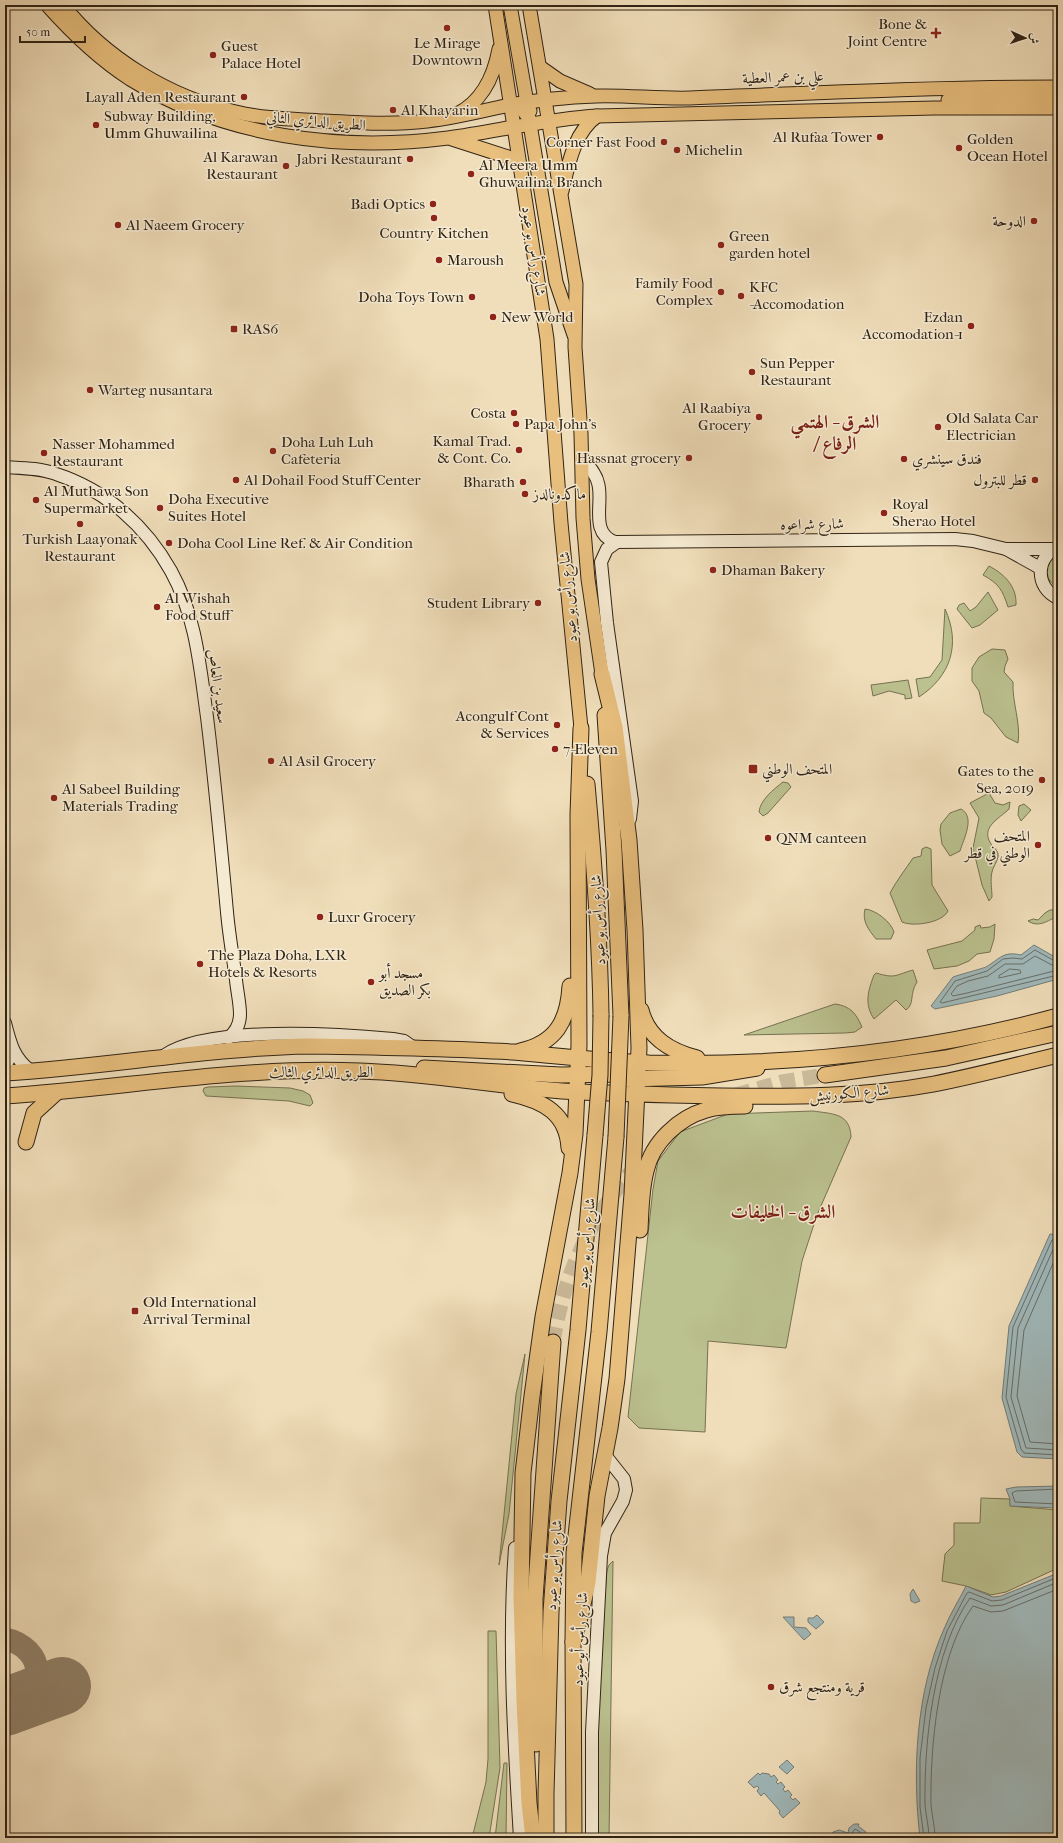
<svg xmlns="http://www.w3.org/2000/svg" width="1063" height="1843" font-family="'IM FELL French Canon',Amiri,serif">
	<rect width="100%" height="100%" fill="#f0deba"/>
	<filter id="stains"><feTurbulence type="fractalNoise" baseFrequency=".005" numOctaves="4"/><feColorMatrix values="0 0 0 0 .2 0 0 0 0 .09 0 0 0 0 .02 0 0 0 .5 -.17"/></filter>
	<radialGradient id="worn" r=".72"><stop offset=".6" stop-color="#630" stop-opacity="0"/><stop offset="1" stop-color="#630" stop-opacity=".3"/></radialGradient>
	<g fill="#bbc18f" stroke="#767252">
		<path d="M1058,552V587C1049,583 1042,571 1048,562C1050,558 1055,555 1058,552Z"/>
		<path d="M989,566C1004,574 1017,586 1016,605L1008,607C1002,589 999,584 983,575Z"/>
		<polygon points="988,592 998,610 980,625 972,628 957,609 959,605 964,603 970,611 976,607"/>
		<path d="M945,609C961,644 951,676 919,697L916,679L930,677L942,660Z"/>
		<path d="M992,649L1005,650L1008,659L1005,666L1004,672L1013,682C1012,703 1021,722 1018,743L1006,737L991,718L984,713L979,691L972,681V668L979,657Z"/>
		<polygon points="908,680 912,698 905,699 905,695 889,691 873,696 871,685"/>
		<path d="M783,782L788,783L791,787L768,813L763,816L759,812C760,800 774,789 783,782Z"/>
		<path d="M989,793L995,803L1003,805L1010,802L1009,809C999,819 980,827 991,844C994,848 999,851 998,857C997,862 993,867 992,872C990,880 992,889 992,897L989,901L982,885L973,848L979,818L970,803Z"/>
		<polygon points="1024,804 1031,810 1021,821 1018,815 1019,806"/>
		<path d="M961,809C976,817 963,840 960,851L950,856L942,844L940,830L941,824L950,813Z"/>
		<path d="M926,847L931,849L932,885L948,911C942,923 913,927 902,922L890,893C897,880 905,870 913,858L921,856L922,849Z"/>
		<path d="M865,909C876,910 891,922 894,932L891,939H876C868,929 862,921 865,909Z"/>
		<path d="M1050,910H1058V916C1047,921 1039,928 1028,921L1033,919L1038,920L1045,913Z"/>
		<polygon points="995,924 994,939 990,952 977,954 969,961 957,966 934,969 927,950 962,941 975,930 975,927 980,925 981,928 990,927"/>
		<path d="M913,970L917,982C909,994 915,1004 906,1010L896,1000L874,1019C864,1004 868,991 874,975L876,973C896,979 895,975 913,970Z"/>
		<path d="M835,1004C850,1006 856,1013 862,1027L855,1032L845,1033L744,1035Z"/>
		<polygon points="235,1086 290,1088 303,1091 310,1095 313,1103 310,1106 289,1101 206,1096 203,1091 204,1088 208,1087"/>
		<path d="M813,1111C833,1114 850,1113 851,1137L817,1215L802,1261L786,1348L708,1341L705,1432L639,1428L628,1417L653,1189L658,1161L680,1132L728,1114Z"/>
		<polygon points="525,1354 509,1514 499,1565 516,1394"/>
		<polygon points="981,1498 1010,1499 1010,1506 1058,1510 1058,1568 1006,1592 991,1595 966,1586 942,1581 945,1554 954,1545 954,1523 980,1523"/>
		<path d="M613,1561L609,1838H598C596,1749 599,1659 607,1570L609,1565Z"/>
		<polygon points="488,1631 496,1631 500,1768 489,1838 472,1838 486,1782 488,1759"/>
		<polygon points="504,1763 507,1763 506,1838 495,1838"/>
	</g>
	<g fill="#a0b9bb" stroke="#737d79">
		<path d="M1034,945L1055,957L1058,956V979L997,996L935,1009L931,1006L953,977C955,976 984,968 986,967C1001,958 1003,951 1021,955Z"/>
		<polygon points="1050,1234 1058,1235 1058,1459 1022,1457 1017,1452 1002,1398 1009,1326"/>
		<polygon points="1058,1486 1058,1508 1010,1506 1010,1499 1006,1489 1016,1487"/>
		<path d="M1058,1573V1838H920C912,1771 916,1691 944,1629C950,1614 959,1600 966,1586L993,1597L1001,1596Z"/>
		<polygon points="913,1589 920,1601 915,1603 911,1601 910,1594"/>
		<polygon points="817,1615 824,1622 816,1629 808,1622 808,1618 813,1618"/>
		<polygon points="783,1617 794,1617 794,1627 806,1628 811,1634 804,1640"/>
		<polygon points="787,1760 794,1767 787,1774 779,1767"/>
		<polygon points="758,1773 760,1775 762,1773 769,1774 771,1777 774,1775 778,1780 776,1782 778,1784 781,1782 785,1787 783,1789 785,1792 788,1790 792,1795 790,1797 793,1800 795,1798 800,1803 783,1818 779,1813 780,1811 764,1793 761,1796 757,1791 759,1788 757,1786 754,1788 748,1782"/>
		<polygon points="854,1824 859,1824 858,1826 866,1832 862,1838 830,1838 833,1832 839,1830 848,1833 849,1828"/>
	</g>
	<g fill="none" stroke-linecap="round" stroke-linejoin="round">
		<g stroke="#686e68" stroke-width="1">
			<polyline points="1058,960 1053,960 1035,950 1022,959 1013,958 1003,959 987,971 955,981 940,1002 942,1003 1058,975"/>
			<polyline points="1058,965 1052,965 1035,956 1023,964 1005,964 988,976 968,981 957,986 951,994 953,996 967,993 1058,970"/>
			<polygon points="1010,969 1020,970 1021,973 999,978 999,976"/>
			<polyline points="1058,1239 1052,1240 1013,1327 1006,1397 1021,1449 1024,1453 1058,1455"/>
			<polyline points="1058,1244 1055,1245 1018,1328 1011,1397 1026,1448 1058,1450"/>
			<polyline points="1058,1252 1024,1330 1017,1396 1030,1442 1058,1444"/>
			<polyline points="1058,1489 1016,1491 1012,1493 1015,1502 1058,1504"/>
			<polyline points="834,1838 839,1834 849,1837 855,1829 860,1832 859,1838"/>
			<polyline points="924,1838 920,1807 920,1758 926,1708 935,1668 947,1631 967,1593 969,1592 992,1601 1002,1600 1058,1577"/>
			<path d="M929,1838C929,1827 926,1816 925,1805C924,1743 933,1650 970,1598L991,1606L1003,1605L1058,1582"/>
			<path d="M935,1838C935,1827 932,1816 931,1805C930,1747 938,1654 973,1606L991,1612L1003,1611L1058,1589"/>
		</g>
		<path stroke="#908068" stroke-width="23" d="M5,1639C22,1642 40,1657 36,1676C35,1684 29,1692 26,1700"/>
		<polyline stroke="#908068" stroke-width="58" points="5,1707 62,1686"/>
		<g stroke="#cab999" stroke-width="15" stroke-dasharray="15 8" stroke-linecap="butt">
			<polyline points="736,1095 782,1082 825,1075"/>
			<path d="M553,1342C564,1274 592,1213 639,1163"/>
		</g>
		<g stroke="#302315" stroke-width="14">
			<g id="secondary">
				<path d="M581,456C587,464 596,473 598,483C604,502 589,533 615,542L955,539L973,541L1006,549L1040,568"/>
				<path d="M5,467C22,468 40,468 56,474C106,490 146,526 171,571C196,616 200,667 207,717C215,782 221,847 227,912C229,935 233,957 236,980C237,991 240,1003 240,1014C240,1024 236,1032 228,1038"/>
				<polyline points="617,542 607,549 601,562 607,623 632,801 630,819"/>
				<path d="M1058,547C1035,557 1035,588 1058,598"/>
				<polyline points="1006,549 1053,549"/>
				<path d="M5,1023C10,1043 14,1059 31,1071"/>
				<path d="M165,1055C210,1025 339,1034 393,1039L404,1041L414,1048"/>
				<polyline points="5,1066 10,1057 12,1049"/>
				<path d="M515,1548C508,1644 514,1741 520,1838"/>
				<polyline points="592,1838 592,1732 601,1556 605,1533 623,1501 626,1490 624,1479 605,1455"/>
			</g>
		</g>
		<g stroke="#302315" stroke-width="15">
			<g id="primary">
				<path d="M47,5C71,32 99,59 130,79C225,137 339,152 448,138C498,131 546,119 597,116L935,108H1058"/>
				<path d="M63,5C105,58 170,98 236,112C265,119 294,119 324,121C359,123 393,125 427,121C455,118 482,111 509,105C538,100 567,97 596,96C628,95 659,99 690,98C813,93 935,87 1058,87"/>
				<polyline points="495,5 547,339 561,523 581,728"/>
				<polyline points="510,5 527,103 530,111"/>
				<polyline points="529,5 576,284 575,347 581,434 583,518 588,579 602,674"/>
				<polyline points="540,67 560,81 590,94"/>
				<polyline points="948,100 1058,97"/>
				<polyline points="511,105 521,108 529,118 556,282 574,335"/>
				<path d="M457,114C483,101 494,76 499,49"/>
				<polyline points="452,139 508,157 520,165"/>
				<path d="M562,191C568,166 574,132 597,116"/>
			</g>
		</g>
		<g stroke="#302315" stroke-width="17">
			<g id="highway">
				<polyline points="605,715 614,850 621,1016"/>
				<path d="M587,784C594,861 600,937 601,1015"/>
				<path d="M641,1010C648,1038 670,1051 697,1058"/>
				<path d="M520,1051C556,1043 568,1021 570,986"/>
				<polyline points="424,1068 561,1075 625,1074 634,1070 638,1062"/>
				<path d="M5,1073C107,1067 207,1048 309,1046C377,1047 445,1048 513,1052C558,1056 604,1061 649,1063C786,1066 926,1052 1058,1016"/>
				<polyline points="825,1075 946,1058 1058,1033"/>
				<polyline points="627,1079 702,1077 757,1068"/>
				<path d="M512,1094C543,1101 567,1113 569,1148"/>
				<path d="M5,1096C124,1088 241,1066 360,1071C428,1073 495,1086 562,1091C615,1094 668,1095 721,1096C792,1097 864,1097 934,1084C975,1076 1017,1065 1058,1055"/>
				<polyline points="26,1142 34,1113 56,1093"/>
				<path d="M640,1230C641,1211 641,1190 646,1171C652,1143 678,1118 706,1110C719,1106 732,1106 745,1106"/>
				<polyline points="573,1642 579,1622 588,1582 597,1496 610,1428 617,1379 632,1194 639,1048 635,930 629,840 615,727 602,674"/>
				<polyline points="536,1744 535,1599 553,1342"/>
				<polyline points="533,1838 529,1803 524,1701 521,1597 523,1473 532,1396 543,1317 570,1173 575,1134 579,1045 578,815 581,728"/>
				<polyline points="546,1838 546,1794 551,1612 559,1501 578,1330 595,1135"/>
				<polyline points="574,1838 573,1642 574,1553 599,1332 616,1137"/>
			</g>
		</g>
		<use href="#secondary" stroke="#f5ead2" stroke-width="12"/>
		<use href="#primary" stroke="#e8bf7d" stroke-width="13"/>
		<use href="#highway" stroke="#e8bf7d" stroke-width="15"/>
		<g stroke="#302315" stroke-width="17" stroke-linecap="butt">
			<g id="highway-bridge">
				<polyline points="595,1135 600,1075 601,1015"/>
				<polyline points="616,1137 621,1016"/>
			</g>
		</g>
		<use href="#highway-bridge" stroke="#e8bf7d" stroke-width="15"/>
	</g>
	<g fill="#8f2418" stroke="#f5ead2" stroke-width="1.5">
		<circle cx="447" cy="28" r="4"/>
		<path d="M934 27h4v4h4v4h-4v4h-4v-4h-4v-4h4z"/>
		<circle cx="213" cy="55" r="4"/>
		<circle cx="244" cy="97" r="4"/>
		<circle cx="393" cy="110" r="4"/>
		<circle cx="96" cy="125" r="4"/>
		<circle cx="880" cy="137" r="4"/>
		<circle cx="664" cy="142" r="4"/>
		<circle cx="959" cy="148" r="4"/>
		<circle cx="677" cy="150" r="4"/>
		<circle cx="410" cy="159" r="4"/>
		<circle cx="286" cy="166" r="4"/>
		<circle cx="471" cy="174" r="4"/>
		<circle cx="433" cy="204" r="4"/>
		<circle cx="434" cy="218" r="4"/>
		<circle cx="1034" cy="221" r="4"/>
		<circle cx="118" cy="225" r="4"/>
		<circle cx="721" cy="245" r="4"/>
		<circle cx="439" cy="260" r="4"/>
		<circle cx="721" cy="292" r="4"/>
		<circle cx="741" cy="296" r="4"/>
		<circle cx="472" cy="297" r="4"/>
		<circle cx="493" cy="317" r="4"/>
		<circle cx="971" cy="326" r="4"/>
		<rect x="230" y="325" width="8" height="8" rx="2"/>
		<circle cx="752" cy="372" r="4"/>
		<circle cx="90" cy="390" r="4"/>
		<circle cx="514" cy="413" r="4"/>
		<circle cx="759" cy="417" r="4"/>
		<circle cx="516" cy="424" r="4"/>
		<circle cx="938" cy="427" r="4"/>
		<circle cx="519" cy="450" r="4"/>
		<circle cx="273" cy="451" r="4"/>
		<circle cx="44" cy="453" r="4"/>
		<circle cx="689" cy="458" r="4"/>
		<circle cx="904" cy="459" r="4"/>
		<circle cx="236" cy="480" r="4"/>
		<circle cx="1035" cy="480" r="4"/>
		<circle cx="523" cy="482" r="4"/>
		<circle cx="525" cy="494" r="4"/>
		<circle cx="36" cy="500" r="4"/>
		<circle cx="160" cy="508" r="4"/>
		<circle cx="884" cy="513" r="4"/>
		<circle cx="80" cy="524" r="4"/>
		<circle cx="169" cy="543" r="4"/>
		<circle cx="713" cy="570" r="4"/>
		<circle cx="538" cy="603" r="4"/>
		<circle cx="157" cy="607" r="4"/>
		<circle cx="557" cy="725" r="4"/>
		<circle cx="555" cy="749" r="4"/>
		<circle cx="271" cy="761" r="4"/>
		<rect x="748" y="764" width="10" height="10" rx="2"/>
		<circle cx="1042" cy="780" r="4"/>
		<circle cx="54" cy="798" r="4"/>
		<circle cx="768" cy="838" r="4"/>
		<circle cx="1038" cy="845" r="4"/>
		<circle cx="320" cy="917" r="4"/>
		<circle cx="200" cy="964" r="4"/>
		<circle cx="371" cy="982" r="4"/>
		<rect x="131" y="1307" width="8" height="8" rx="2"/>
		<circle cx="771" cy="1687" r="4"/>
	</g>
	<g text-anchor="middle" stroke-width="3" stroke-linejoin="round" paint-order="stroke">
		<g font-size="15" fill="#302315" stroke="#f5ead2" text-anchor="start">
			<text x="927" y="29" text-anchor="end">Bone &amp;<tspan x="927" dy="17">Joint Centre</tspan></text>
			<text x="447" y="48" text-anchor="middle">Le Mirage<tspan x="447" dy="17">Downtown</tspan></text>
			<text x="221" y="51">Guest<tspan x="221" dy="17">Palace Hotel</tspan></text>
			<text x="236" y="102" text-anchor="end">Layall Aden Restaurant</text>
			<text x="401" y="115">Al Khayarin</text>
			<text x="104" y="121">Subway Building,<tspan x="104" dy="17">Umm Ghuwailina</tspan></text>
			<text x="872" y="142" text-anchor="end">Al Rufaa Tower</text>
			<text x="967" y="144">Golden<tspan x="967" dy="17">Ocean Hotel</tspan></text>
			<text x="656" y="147" text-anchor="end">Corner Fast Food</text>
			<text x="685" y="155">Michelin</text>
			<text x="278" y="162" text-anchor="end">Al Karawan<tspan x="278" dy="17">Restaurant</tspan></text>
			<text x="402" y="164" text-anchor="end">Jabri Restaurant</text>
			<text x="479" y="170">Al Meera Umm<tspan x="479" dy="17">Ghuwailina Branch</tspan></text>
			<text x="425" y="209" text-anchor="end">Badi Optics</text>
			<text x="1026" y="226" text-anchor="end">الدوحة</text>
			<text x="126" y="230">Al Naeem Grocery</text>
			<text x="434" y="238" text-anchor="middle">Country Kitchen</text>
			<text x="729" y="241">Green<tspan x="729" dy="17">garden hotel</tspan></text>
			<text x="447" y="265">Maroush</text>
			<text x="713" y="288" text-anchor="end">Family Food<tspan x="713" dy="17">Complex</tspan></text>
			<text x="749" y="292">KFC<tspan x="749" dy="17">-Accomodation</tspan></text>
			<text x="464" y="302" text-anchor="end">Doha Toys Town</text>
			<text x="501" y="322">New World</text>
			<text x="963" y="322" text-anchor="end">Ezdan<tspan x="963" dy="17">Accomodation-1</tspan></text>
			<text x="242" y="334">RAS6</text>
			<text x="760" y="368">Sun Pepper<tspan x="760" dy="17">Restaurant</tspan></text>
			<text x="98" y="395">Warteg nusantara</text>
			<text x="751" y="413" text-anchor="end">Al Raabiya<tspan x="751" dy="17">Grocery</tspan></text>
			<text x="506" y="418" text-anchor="end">Costa</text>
			<text x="946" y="423">Old Salata Car<tspan x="946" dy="17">Electrician</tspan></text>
			<text x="524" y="429">Papa John's</text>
			<text x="511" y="446" text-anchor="end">Kamal Trad.<tspan x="511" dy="17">&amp; Cont. Co.</tspan></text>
			<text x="281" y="447">Doha Luh Luh<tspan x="281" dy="17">Cafeteria</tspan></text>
			<text x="52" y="449">Nasser Mohammed<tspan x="52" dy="17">Restaurant</tspan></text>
			<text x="681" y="463" text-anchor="end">Hassnat grocery</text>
			<text x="912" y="464">فندق سينشري</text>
			<text x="244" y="485">Al Dohail Food Stuff Center</text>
			<text x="1027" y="485" text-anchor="end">قطر للبترول</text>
			<text x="515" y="487" text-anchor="end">Bharath</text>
			<text x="44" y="496">Al Muthawa Son<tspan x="44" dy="17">Supermarket</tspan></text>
			<text x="533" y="499">ماكدونالدز</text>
			<text x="168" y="504">Doha Executive<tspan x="168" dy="17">Suites Hotel</tspan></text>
			<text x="892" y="509">Royal<tspan x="892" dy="17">Sherao Hotel</tspan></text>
			<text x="80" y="544" text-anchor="middle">Turkish Laayonak<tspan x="80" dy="17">Restaurant</tspan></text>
			<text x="177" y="548">Doha Cool Line Ref. &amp; Air Condition</text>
			<text x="721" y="575">Dhaman Bakery</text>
			<text x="165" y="603">Al Wishah<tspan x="165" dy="17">Food Stuff</tspan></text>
			<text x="530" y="608" text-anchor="end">Student Library</text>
			<text x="549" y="721" text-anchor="end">Acongulf Cont<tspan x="549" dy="17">&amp; Services</tspan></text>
			<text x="563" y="754">7-Eleven</text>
			<text x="279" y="766">Al Asil Grocery</text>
			<text x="762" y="774">المتحف الوطني</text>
			<text x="1034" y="776" text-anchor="end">Gates to the<tspan x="1034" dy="17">Sea, 2019</tspan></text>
			<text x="62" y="794">Al Sabeel Building<tspan x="62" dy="17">Materials Trading</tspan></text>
			<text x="1030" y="841" text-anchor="end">المتحف<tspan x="1030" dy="17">الوطني في قطر</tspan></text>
			<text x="776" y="843">QNM canteen</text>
			<text x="328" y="922">Luxr Grocery</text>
			<text x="208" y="960">The Plaza Doha, LXR<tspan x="208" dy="17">Hotels &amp; Resorts</tspan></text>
			<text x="379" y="978">مسجد أبو<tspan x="379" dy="17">بكر الصديق</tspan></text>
			<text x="143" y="1307">Old International<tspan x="143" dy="17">Arrival Terminal</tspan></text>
			<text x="779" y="1692">قرية ومنتجع شرق</text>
		</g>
		<g font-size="15" fill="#302315" stroke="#f5ead2">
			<text transform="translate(783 77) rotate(-2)" y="5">علي بن عمر العطية</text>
			<text transform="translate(316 121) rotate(5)" y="5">الطريق الدائري الثاني</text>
			<text transform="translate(534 251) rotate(81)" y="5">شارع رأس بو عبود</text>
			<text transform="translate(812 524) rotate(-1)" y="5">شارع شراعوه</text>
			<text transform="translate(568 597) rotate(-95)" y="5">شارع رأس بو عبود</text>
			<text transform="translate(218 686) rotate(82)" y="5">سعيد بن العاص</text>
			<text transform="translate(598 920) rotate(-93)" y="5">شارع رأس بو عبود</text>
			<text x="321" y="1077">الطريق الدائري الثالث</text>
			<text transform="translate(849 1093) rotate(-5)" y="5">شارع الكورنيش</text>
			<text transform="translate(586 1243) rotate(-85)" y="5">شارع رأس بو عبود</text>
			<text transform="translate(554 1565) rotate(-86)" y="5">شارع رأس بو عبود</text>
			<text transform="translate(580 1639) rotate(-87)" y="5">شارع رأس أبو عبود</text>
		</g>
		<g font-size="19" font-weight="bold" fill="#7a1f14" stroke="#f5ead2">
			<text x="835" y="428">الشرق - الهتمي<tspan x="835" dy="22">/ الرفاع</tspan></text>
			<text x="783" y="1218">الشرق - الخليفات</text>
		</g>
	</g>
	<rect width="1063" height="1843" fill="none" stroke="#f0deba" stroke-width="20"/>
	<rect x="6" y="6" width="1051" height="1831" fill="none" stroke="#302315" stroke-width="2"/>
	<rect x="10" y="10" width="1043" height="1823" fill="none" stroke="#302315"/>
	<g transform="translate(1025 38) rotate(93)" stroke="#f5ead2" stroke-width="3" paint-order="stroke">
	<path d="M0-3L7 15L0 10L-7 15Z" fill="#302315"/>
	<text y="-6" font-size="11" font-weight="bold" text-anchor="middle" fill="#302315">ش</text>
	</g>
	<path d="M20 36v6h65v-6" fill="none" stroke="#302315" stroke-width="2"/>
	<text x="26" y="36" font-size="12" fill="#302315" stroke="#f5ead2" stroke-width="3" paint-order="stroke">50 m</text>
	<rect width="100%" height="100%" filter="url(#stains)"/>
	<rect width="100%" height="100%" fill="url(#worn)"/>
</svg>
